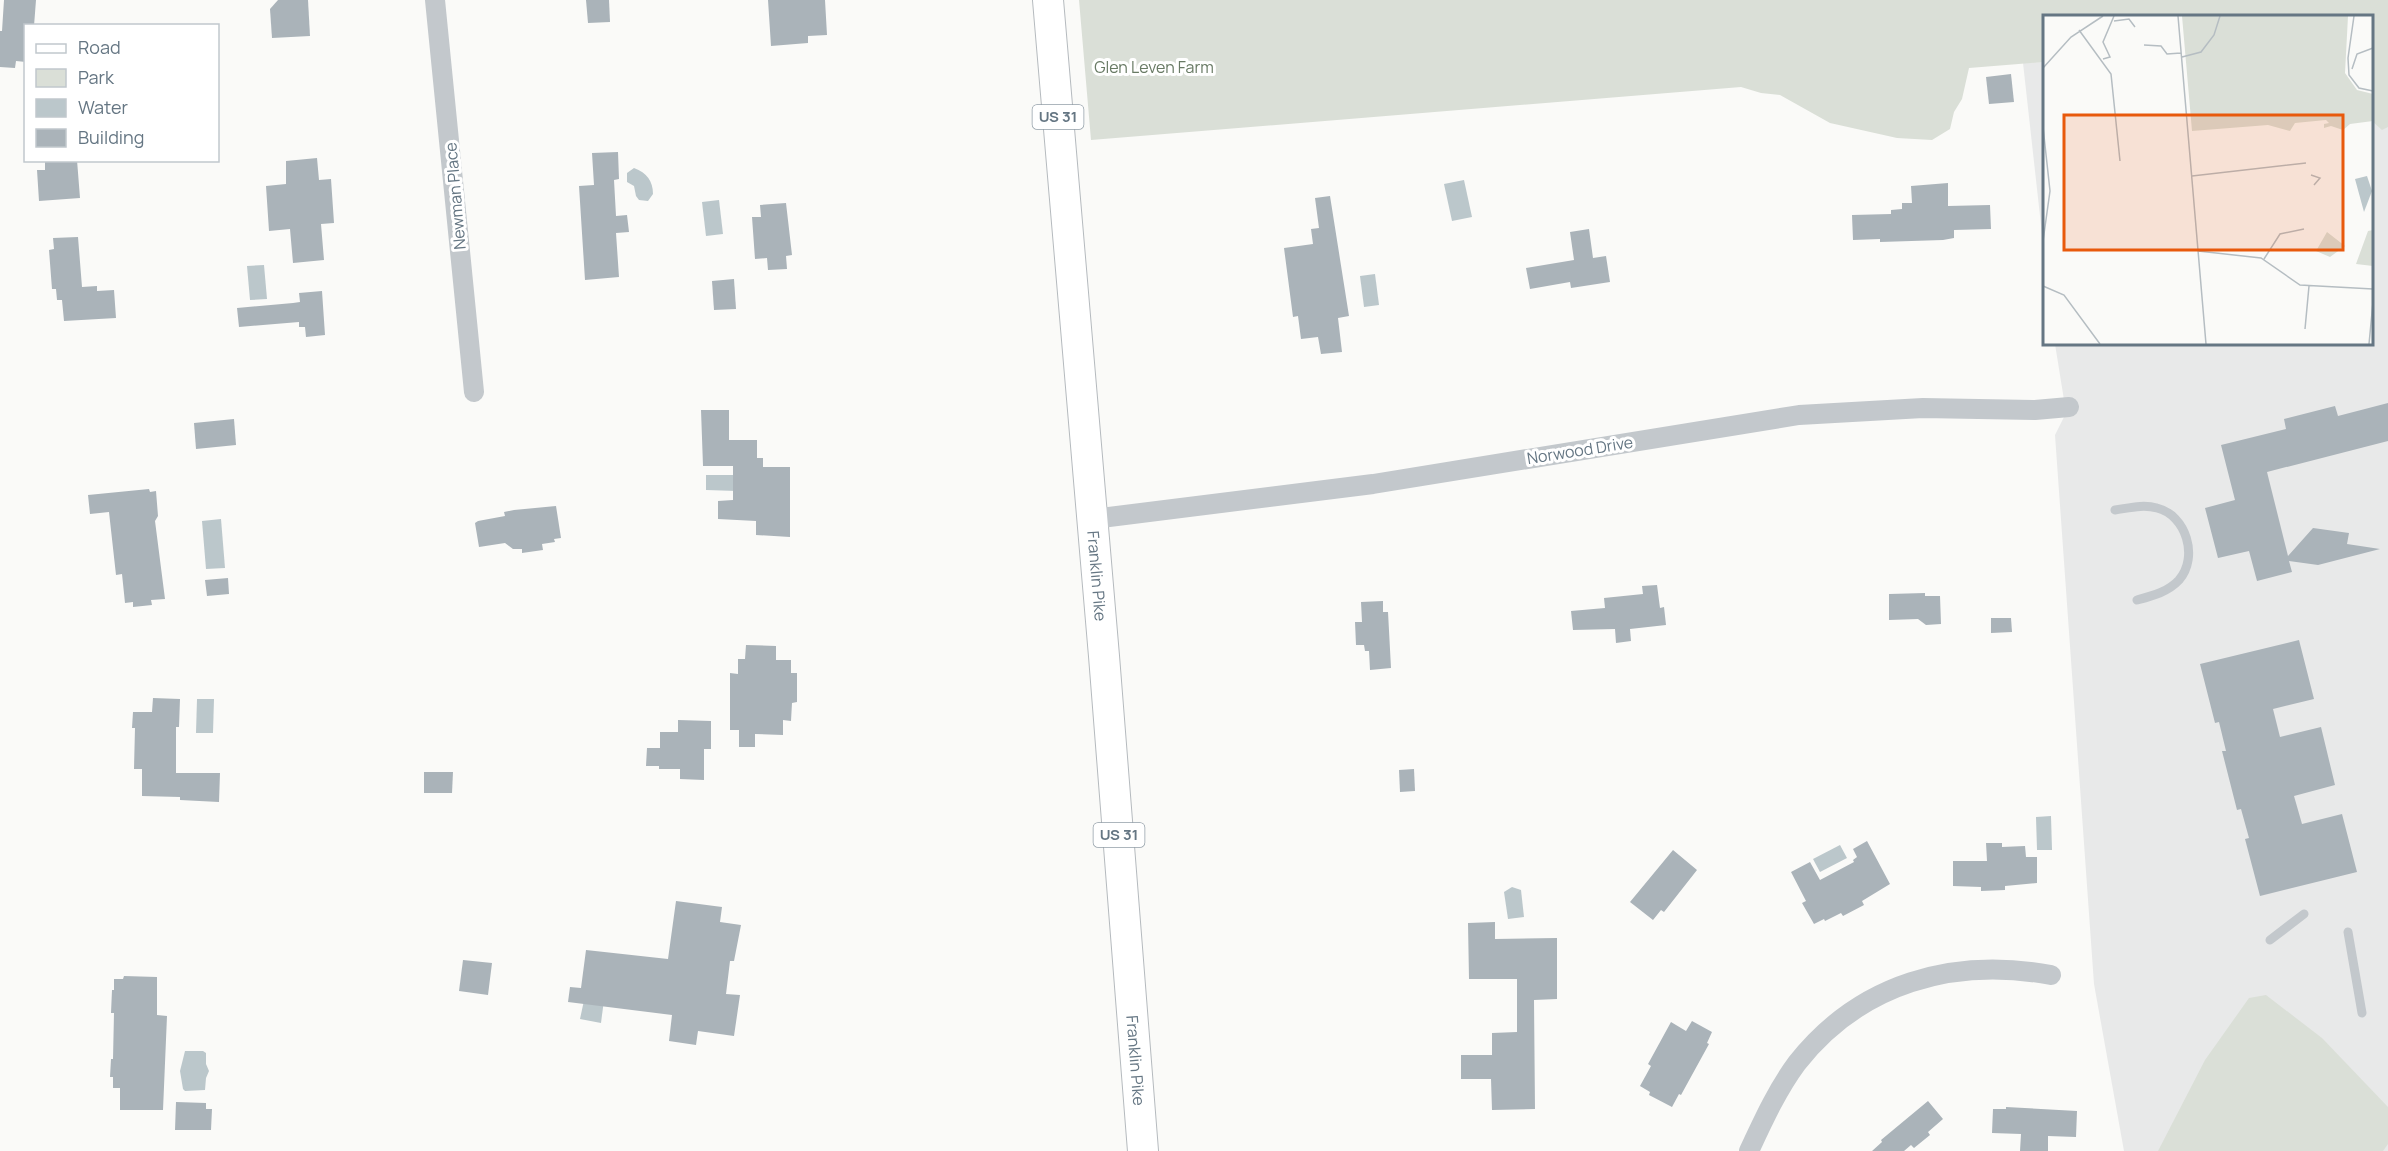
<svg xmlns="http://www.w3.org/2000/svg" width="2388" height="1151" font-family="Manrope,sans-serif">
	<rect width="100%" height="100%" fill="#fafaf8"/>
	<g fill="#e8e9e9">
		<polygon points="2044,62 2044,252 2023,63"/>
		<polygon points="2388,79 2388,1151 2124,1151 2094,984 2055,435 2069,407 2064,400 2055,344 2372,344 2372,81"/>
	</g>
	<g fill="#dadfd7">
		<polygon points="1079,0 2388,0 2388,127 2382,130 2372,121 2372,16 2044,16 2044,62 1969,68 1962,99 1954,112 1950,129 1932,140 1897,138 1830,123 1780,95 1761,93 1741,87 1091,140"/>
		<polygon points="2266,995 2322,1038 2388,1107 2388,1144 2383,1151 2158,1151 2205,1060 2249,998"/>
	</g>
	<g fill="#bbc7cb">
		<path d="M634,168C647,173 653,181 653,194L648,201L639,200L636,196L634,186L627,182V173Z"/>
		<polygon points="1464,180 1472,217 1452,221 1444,184"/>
		<polygon points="719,200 723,234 706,236 702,202"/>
		<polygon points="264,265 267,299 250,300 247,266"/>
		<polygon points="1375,274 1379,305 1364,307 1360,276"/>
		<polygon points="706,475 737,475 737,491 706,490"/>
		<polygon points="221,519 225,568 206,569 202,521"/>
		<polygon points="197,699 214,699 213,733 196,733"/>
		<polygon points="2051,816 2052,850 2037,850 2036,817"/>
		<polygon points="1840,845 1847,858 1820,872 1813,859"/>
		<polygon points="1512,887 1521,890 1524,917 1508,919 1504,892"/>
		<polygon points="588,982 606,984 601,1023 580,1019"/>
		<polygon points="185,1051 203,1051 206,1053 206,1064 209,1071 206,1078 205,1090 185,1091 183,1089 180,1071"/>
	</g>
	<g fill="#aab3b9">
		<polygon points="4,0 36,0 34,26 26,26 26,62 16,61 15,68 0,67 0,31 2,31"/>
		<polygon points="278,0 308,0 310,36 272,38 270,9"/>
		<polygon points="586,0 609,0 610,22 588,23"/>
		<polygon points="768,0 825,0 827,35 808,36 808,43 771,46"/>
		<polygon points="2011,74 2014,102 1989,104 1986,77"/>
		<polygon points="618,152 619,179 614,180 616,216 627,215 629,232 616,233 619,277 585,280 579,186 594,185 592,153"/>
		<polygon points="317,158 319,180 331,179 334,223 321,224 324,260 293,263 290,229 269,231 266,186 286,184 286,161"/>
		<polygon points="53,160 77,160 80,198 39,201 37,170 45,170 45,161"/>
		<polygon points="1948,183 1948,206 1990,205 1991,229 1954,230 1954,238 1943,240 1880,242 1880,239 1853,240 1852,215 1891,214 1891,210 1902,209 1902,203 1912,203 1911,186"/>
		<polygon points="1330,196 1349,316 1338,318 1342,352 1321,354 1318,337 1301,339 1298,316 1293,317 1284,248 1313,244 1311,229 1319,228 1315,198"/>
		<polygon points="786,203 792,255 786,256 787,269 768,270 767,258 755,259 752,217 761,217 760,205"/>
		<polygon points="1589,229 1593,258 1606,256 1610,282 1571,288 1570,282 1530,289 1526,268 1574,260 1570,232"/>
		<polygon points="78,237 82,287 97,286 97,291 114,290 116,318 64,321 62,300 57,300 56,289 52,289 49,250 54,249 53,238"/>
		<polygon points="734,279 736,309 714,310 712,281"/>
		<polygon points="322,291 325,335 306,337 305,327 299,327 299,322 239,327 237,308 293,303 300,302 299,293"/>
		<polygon points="2388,403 2388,441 2267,472 2288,556 2313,528 2349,533 2347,544 2380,549 2318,565 2289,561 2292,572 2257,581 2249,551 2218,558 2205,508 2235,500 2221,445 2286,429 2284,419 2335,406 2338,416"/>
		<polygon points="701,410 729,410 729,440 757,440 757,458 763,458 763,467 790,467 790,537 756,535 756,521 718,519 718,501 733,500 733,466 703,466"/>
		<polygon points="234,419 236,445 196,449 194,423"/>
		<polygon points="149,489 150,492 156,491 158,516 155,521 165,599 151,600 152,605 133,607 133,602 125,603 122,574 116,575 109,512 90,514 88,495"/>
		<polygon points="556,506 561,538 554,539 555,542 542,544 543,550 522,553 522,549 513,549 505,543 479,547 475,523 478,521 505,516 504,512 514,510"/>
		<polygon points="228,578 229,594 207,596 205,580"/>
		<polygon points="1657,585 1660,608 1664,607 1666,625 1630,629 1631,641 1616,643 1615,629 1573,630 1571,611 1605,608 1604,598 1643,594 1642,586"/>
		<polygon points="1925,593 1925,596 1940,596 1941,624 1926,625 1918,619 1889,620 1889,594"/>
		<polygon points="1383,601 1383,612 1388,612 1391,668 1370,670 1369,651 1365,651 1364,645 1356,645 1355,622 1362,622 1361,602"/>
		<polygon points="1991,618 2011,618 2012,632 1991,633"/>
		<polygon points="2299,640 2314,699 2273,709 2280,737 2321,727 2335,785 2294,796 2302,824 2342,814 2357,872 2260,896 2245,839 2249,838 2241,809 2237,810 2222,751 2226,751 2219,722 2215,723 2200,664"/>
		<polygon points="746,645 776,646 776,660 791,660 791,673 797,673 797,702 792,703 791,721 783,720 783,735 755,734 755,747 739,747 739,730 730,730 730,673 738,674 738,659 745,659"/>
		<polygon points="153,698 180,699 179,727 176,727 176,773 220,773 219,802 180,800 180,797 142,796 142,769 134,769 135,728 132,728 133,712 152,712"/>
		<polygon points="678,720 711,721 711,749 704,749 704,780 680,779 680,769 659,769 659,766 646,766 647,748 660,748 660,732 678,732"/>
		<polygon points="1414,769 1415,791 1400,792 1399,770"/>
		<polygon points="424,772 453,772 452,793 424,793"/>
		<polygon points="1867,841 1890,884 1862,901 1864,905 1843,916 1841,913 1825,921 1824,919 1814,924 1802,903 1806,901 1791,872 1810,862 1820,880 1854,862 1853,860 1857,857 1853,849"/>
		<polygon points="1986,843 2002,843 2002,847 2025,846 2026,857 2037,857 2037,883 2005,886 2005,890 1981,891 1981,887 1953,886 1953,861 1987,861"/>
		<polygon points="1673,850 1697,870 1664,912 1661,910 1653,920 1630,902"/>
		<polygon points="676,901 722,907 720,922 741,925 734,961 730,961 726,994 740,995 734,1036 698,1031 696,1045 669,1041 672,1015 568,1002 570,987 581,988 586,950 668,959"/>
		<polygon points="1495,922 1495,939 1557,938 1557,999 1534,1000 1535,1109 1492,1110 1491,1079 1461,1079 1461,1055 1492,1055 1492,1033 1517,1032 1517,979 1469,979 1468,923"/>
		<polygon points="463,960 492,963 488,995 459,991"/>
		<polygon points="124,976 157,977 157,1015 167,1016 163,1110 120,1110 120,1088 113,1088 113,1077 110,1077 111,1059 113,1059 114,1013 111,1013 112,990 114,990 114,979 123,979"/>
		<polygon points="1692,1021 1712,1032 1707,1043 1709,1044 1681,1095 1679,1094 1672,1107 1649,1095 1650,1092 1640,1086 1651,1066 1648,1064 1671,1022 1686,1031"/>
		<polygon points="1928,1101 1943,1119 1928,1132 1930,1135 1914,1148 1911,1145 1904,1151 1872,1151 1882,1142 1881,1140"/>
		<polygon points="176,1102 206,1103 206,1109 212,1109 211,1130 175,1130"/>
		<polygon points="2006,1107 2077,1111 2076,1137 2048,1136 2048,1151 2020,1151 2021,1134 1992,1133 1993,1109 2006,1109"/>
	</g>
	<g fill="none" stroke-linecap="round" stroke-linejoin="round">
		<g stroke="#b5babe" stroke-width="32">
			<g id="primary">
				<path id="s1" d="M1048,0L1104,656L1143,1151"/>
			</g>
		</g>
		<g stroke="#c3c8cc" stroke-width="9">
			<path d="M2115,510C2129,508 2143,504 2157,508C2186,515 2199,557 2179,580C2168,592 2152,596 2137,600"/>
			<polyline points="2348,932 2362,1013"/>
			<polyline points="2270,940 2304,914"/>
		</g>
		<g stroke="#c3c8cc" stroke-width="20">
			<polyline points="435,0 474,392"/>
			<polyline points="1093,519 1373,484 1799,415 1923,408 2035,410 2069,407"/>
			<path d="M1749,1151C1763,1121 1777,1090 1797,1063C1860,983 1953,957 2051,975"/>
		</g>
		<use href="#primary" stroke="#fff" stroke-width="30"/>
	</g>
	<g text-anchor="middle" stroke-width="6" stroke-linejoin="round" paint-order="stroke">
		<g fill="#fff" stroke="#939fa8" stroke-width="1.5">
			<rect x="1032.5" y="105" width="51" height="24" rx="4.5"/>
			<rect x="1093.5" y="823" width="51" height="24" rx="4.5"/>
		</g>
		<g font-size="15" font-weight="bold" fill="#657683">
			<text x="1058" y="122">US 31</text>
			<text x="1119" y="840">US 31</text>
		</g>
		<g font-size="16" fill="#687a64" stroke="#fff">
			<text x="1154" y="73">Glen Leven Farm</text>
		</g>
		<g font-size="16" fill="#657683" stroke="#fff">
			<text transform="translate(455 196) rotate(-95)" y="6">Newman Place</text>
			<text transform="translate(1580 450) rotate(-9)" y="6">Norwood Drive</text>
			<text dy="6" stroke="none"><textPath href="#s1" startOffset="578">Franklin Pike</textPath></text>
			<text dy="6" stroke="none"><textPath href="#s1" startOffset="1064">Franklin Pike</textPath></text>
		</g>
	</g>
	<g transform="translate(2043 15)">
		<rect width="330" height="330" fill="#fafaf8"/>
		<path d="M139,1H305L302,58L314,75L330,79V106L307,109L300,115L288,111L281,113V109L286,108L283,105L252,108L247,116L225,110L149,116ZM330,215V251L313,249L325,216ZM284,217L302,231L287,242L273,236Z" fill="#dadfd7"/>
		<path d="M324,161L329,176L321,197L312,164Z" fill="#bbc7cb"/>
		<path fill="none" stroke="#b5bdc2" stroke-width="1.5" d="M135,1L163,329M311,1L305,43L306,60L316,73L330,76M71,6L86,4L92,12M36,15L68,59L77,146M101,30L118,31L124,39L138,38M139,42L158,37L171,20L177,1M60,44L67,42L60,27L71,1M0,53L28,22L60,1M309,54L314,39L330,33M0,112L7,176L0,226M268,160L277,163L271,170M149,161L263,148M155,236L218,243L257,270L330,274M221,244L237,219L261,214M0,271L21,280L57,329M262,314L266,271M326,329L330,287"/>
		<path fill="#e8590c" fill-opacity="0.15" stroke="#e8590c" stroke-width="3" d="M21,100H300V235H21Z"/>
		<rect width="330" height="330" fill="none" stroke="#657683" stroke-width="3"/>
	</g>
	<rect x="24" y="24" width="195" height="138" fill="#ffffff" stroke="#c1c8cd" stroke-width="1.5"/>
	<rect x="36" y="44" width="30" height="9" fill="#ffffff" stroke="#c1c8cd" stroke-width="1.5"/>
	<text x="78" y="54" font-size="18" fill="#657683">Road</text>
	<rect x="36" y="69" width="30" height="18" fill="#dadfd7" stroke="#c1c8cd" stroke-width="1.5"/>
	<text x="78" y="84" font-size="18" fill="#657683">Park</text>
	<rect x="36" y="99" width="30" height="18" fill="#bbc7cb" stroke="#c1c8cd" stroke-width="1.5"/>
	<text x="78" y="114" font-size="18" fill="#657683">Water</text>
	<rect x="36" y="129" width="30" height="18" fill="#aab3b9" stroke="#c1c8cd" stroke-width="1.5"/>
	<text x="78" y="144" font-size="18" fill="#657683">Building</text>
</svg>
